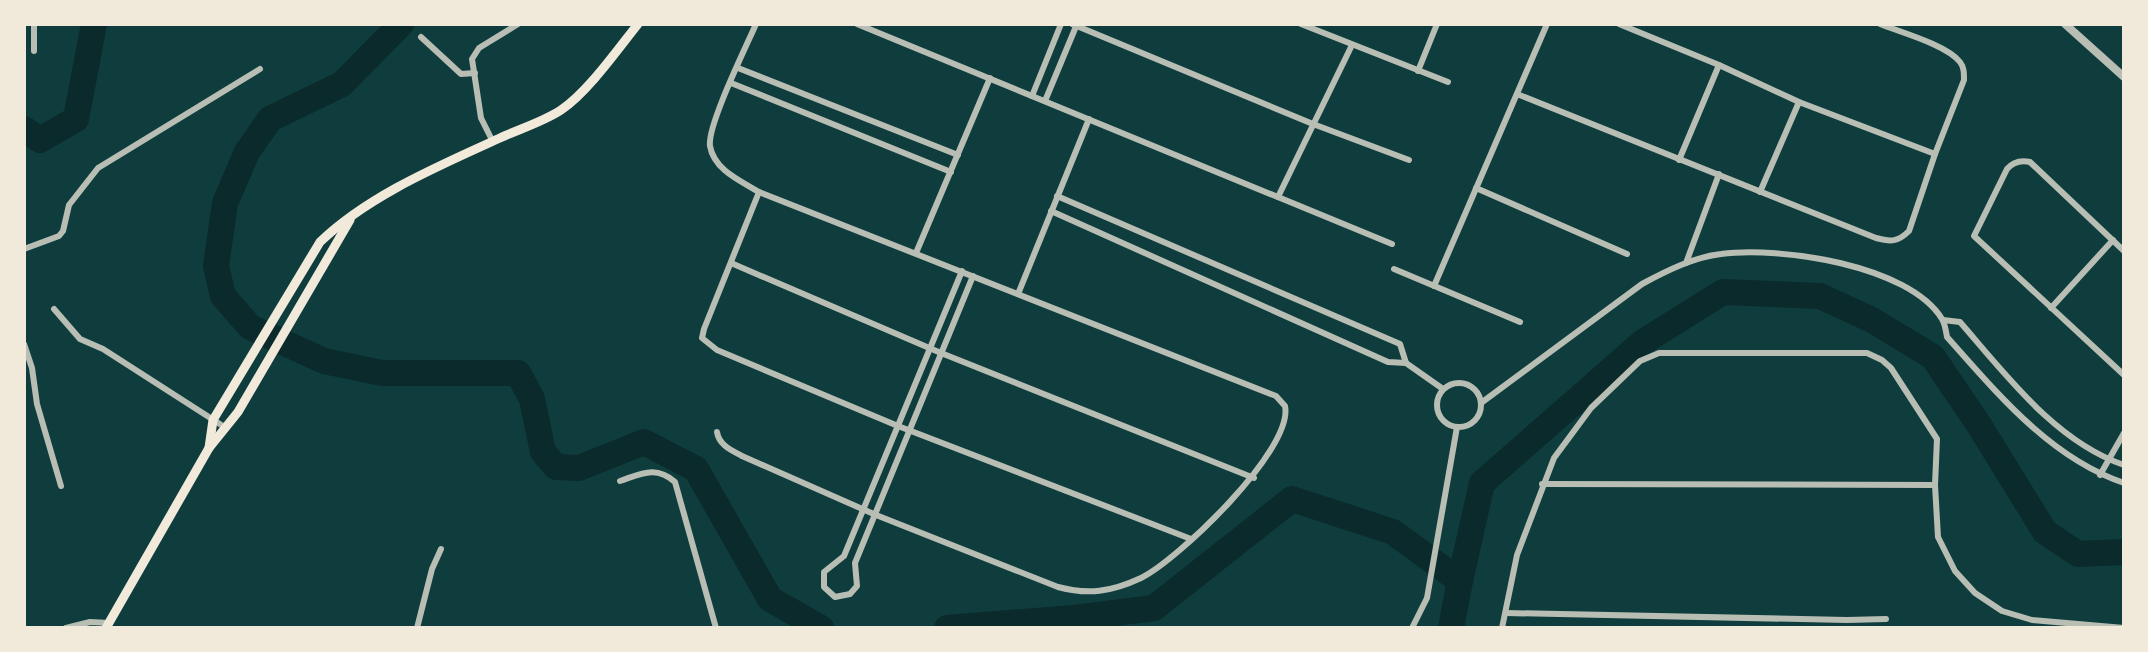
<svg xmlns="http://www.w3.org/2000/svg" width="2148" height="652" font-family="'Nunito Sans',sans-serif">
	<rect width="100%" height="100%" fill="#0f3d3e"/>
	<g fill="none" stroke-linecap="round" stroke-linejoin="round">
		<g stroke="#0a2a2b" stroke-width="26">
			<polyline points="401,24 342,84 270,119 247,152 225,203 216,266 223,296 250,327 324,361 382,373 518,373 532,399 543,452 556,467 579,468 644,442 696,469 770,599 821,628"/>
			<polyline points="24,129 40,140 76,119 94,24"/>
			<polyline points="947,628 1074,618 1154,608 1292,499 1393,532 1460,581 1482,483 1643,342 1723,292 1820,296 1872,320 1933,357 1979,425 2045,532 2078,554 2124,552"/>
			<polyline points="1451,628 1460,581"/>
		</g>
		<g stroke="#b8beb3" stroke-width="6">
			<polyline points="34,24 34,51"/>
			<polyline points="857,24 1392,244"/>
			<polyline points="1072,24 1313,124 1409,160"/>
			<polyline points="1301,24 1448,82"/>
			<polyline points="1619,24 1719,65 1799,102 1935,154"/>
			<polyline points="421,37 461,74 475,73"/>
			<polyline points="738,68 958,155"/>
			<polyline points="1418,71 1437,24"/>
			<polyline points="731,83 951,172"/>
			<path d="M1517,94L1876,238C1891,242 1898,242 1909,231L1935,154L1964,80C1964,73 1964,67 1960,62C1947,45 1900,32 1880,24"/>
			<polyline points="1032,96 1061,24"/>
			<polyline points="1045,101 1077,24"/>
			<polyline points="493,142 481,118 472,59 479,48 518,24"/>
			<polyline points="1679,160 1719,65"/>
			<polyline points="1476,188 1627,254"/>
			<polyline points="759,192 704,329 702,338 717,350 898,426 1191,539"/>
			<polyline points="1760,192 1799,102"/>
			<polyline points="1057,196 1400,344 1406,363"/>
			<polyline points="1278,197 1352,45"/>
			<polyline points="1051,211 1388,362 1406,363 1443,389"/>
			<polyline points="24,249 59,236 63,231 69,205 98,168 260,69"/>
			<path d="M2124,251L2030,162C2021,160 2013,162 2007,169L1974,236L2124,375"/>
			<polyline points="916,253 990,78"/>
			<polyline points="731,263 941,353 1254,478"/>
			<polyline points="1686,263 1719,174"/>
			<polyline points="1394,269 1520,322"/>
			<polyline points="962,271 844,556 824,572 824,587 835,597 850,594 857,586 855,563 973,276"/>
			<polyline points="1434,286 1547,24"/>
			<polyline points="1018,294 1089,119"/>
			<polyline points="2051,308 2113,240"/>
			<polyline points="54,309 80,339 103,349 226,428"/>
			<path d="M1943,320L1960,322C2006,375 2056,442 2124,465"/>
			<polyline points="24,344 32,368 37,404 61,486"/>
			<circle cx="1459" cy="405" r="22"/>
			<path d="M1481,403L1642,284C1666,271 1694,257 1721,254C1779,246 1909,265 1942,319C1945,324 1946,331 1947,337C1997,393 2050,458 2124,483"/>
			<path d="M717,432C719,445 731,450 742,456L876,515L1058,587C1088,595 1111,592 1141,578C1178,560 1294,449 1285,406L1276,396L759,192C741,181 714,170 710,146C707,126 746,47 756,24"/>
			<polyline points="2100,475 2124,433"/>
			<path d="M620,481C641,474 656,465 675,482L716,628"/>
			<polyline points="1542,484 1935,485"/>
			<polyline points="1506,613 1847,620 1886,619"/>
			<polyline points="66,628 90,622 109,623"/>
			<polyline points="417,628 432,569 441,549"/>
			<polyline points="1412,628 1427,598 1457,427"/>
			<polyline points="1502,628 1517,555 1554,458 1591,408 1640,361 1659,353 1867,353 1882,360 1891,368 1937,439 1935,485 1938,537 1955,571 1975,593 2002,611 2032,620 2124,628"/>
		</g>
		<polyline stroke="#b8beb3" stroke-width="8" points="2065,24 2124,77"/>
		<g stroke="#f1e9da" stroke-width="9">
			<path d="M209,448L213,420L320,242C369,195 439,166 500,138C519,129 543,122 561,110C587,93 618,49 638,24"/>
			<polyline points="106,628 209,448 238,412 350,220"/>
		</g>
	</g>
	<rect width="2148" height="652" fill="none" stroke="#f1e9da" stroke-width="52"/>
</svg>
